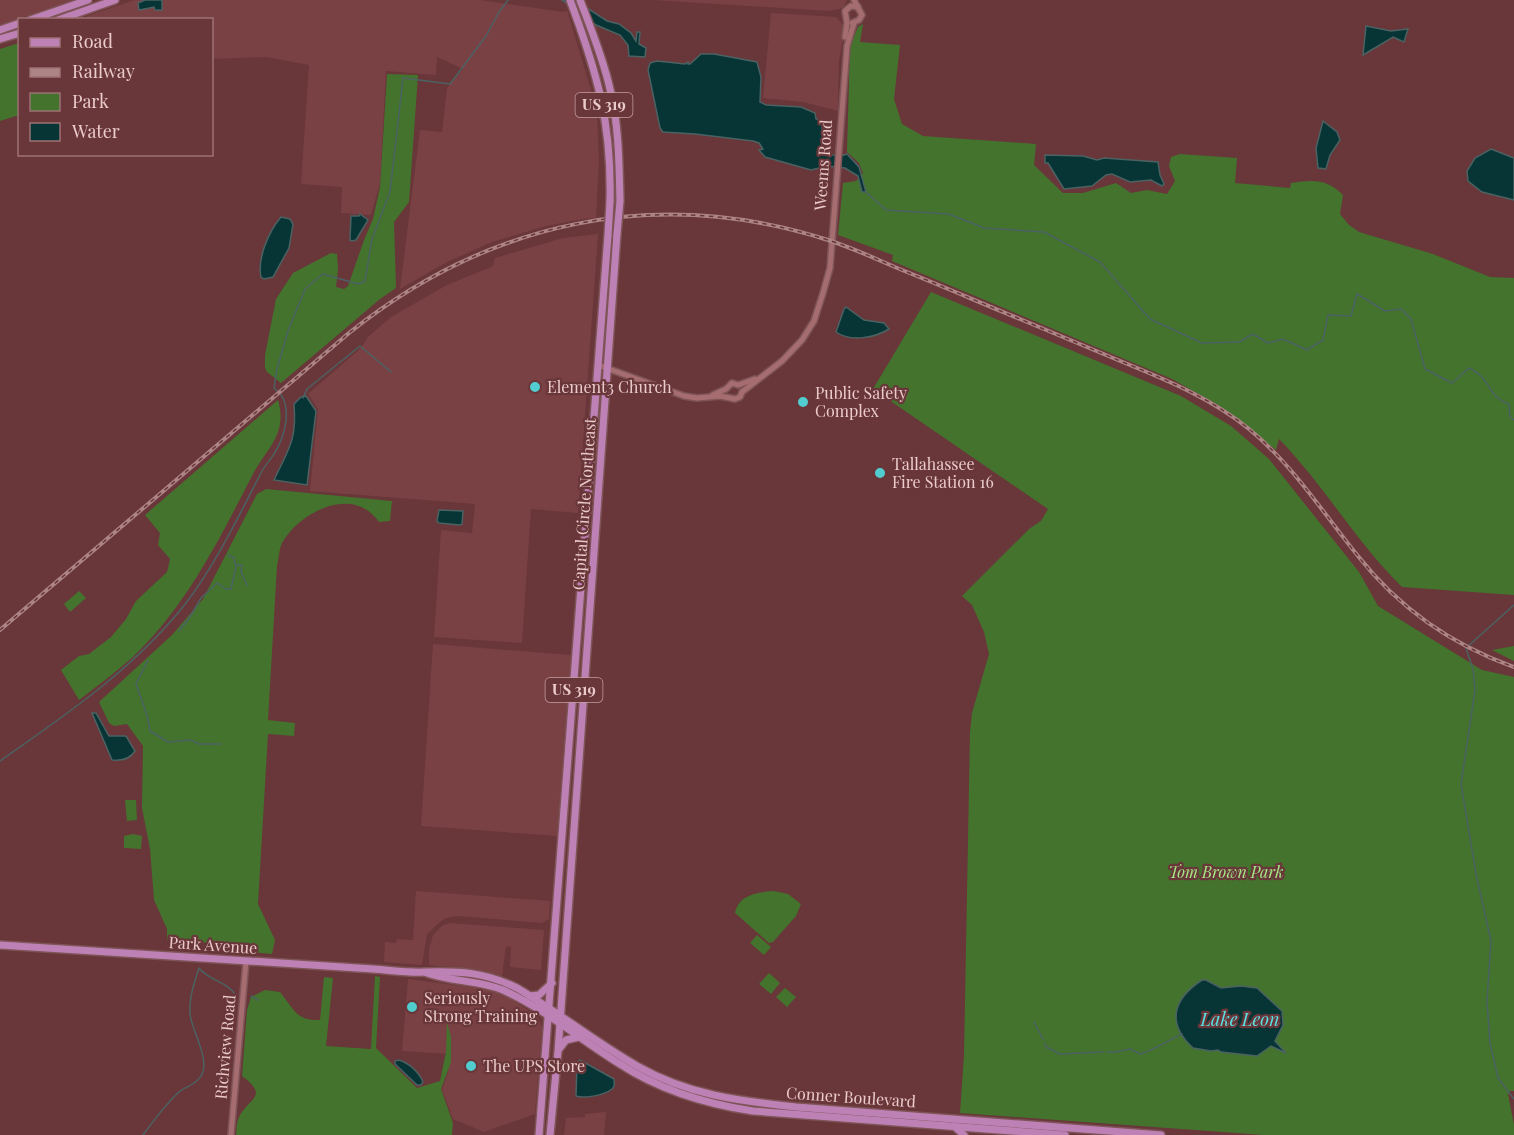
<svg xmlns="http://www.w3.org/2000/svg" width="1514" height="1135" font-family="'Playfair Display',serif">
	<rect width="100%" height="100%" fill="#693639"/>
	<g fill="#7a4145">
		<polygon points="0,0 71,0 71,1 0,25"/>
		<polygon points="135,0 480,0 564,12 567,10 597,110 599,161 596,218 583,219 546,226 492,242 447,262 400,289 420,130 442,132 447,88 463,69 437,57 436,75 386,71 380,183 371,215 341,213 342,187 301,184 309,65 266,57 212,59 212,20 87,20 87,16"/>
		<polygon points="653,0 847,0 843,8 830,11"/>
		<polygon points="771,13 836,17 843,25 844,33 839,61 838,111 803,102 763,98"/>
		<polygon points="598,234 578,513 531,509 522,643 434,637 441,530 472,533 475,504 310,491 318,409 308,394 361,348 368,337 391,317 447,285 493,266 495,258 563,238"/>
		<polygon points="433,644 571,655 557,836 421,826"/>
		<polygon points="416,891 550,901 549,919 542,923 457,916 446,918 440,922 427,934 422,965 384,962 385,942 396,943 397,939 413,940"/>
		<polygon points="449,923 544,930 541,970 510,967 511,947 506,946 502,976 479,970 429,965 429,950 433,935 442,926"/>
		<polygon points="408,979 486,989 506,996 537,1016 542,1027 535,1114 484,1132 453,1119 442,1090 448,1072 449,1054 402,1051"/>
		<polygon points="606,1112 604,1135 564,1135 566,1118 585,1117 585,1114"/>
	</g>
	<g fill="#44732e">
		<path d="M863,24L860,42L900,45L894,99L902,124L923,136L1036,144L1034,165L1063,193H1083L1116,183L1131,193L1147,190L1167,194L1175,181L1169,166L1171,157L1180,154L1237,158L1235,183L1290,188L1291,183C1313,180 1326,178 1343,195L1340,214L1349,225L1359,232L1433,254L1490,277L1514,278V595L1402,587C1356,542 1324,485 1279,439L1276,450L1218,405L1172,379L892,261L893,255L838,235L843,183L856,181L863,173L859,163L847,152L850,46L858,27Z"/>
		<polygon points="19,43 19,115 0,121 0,49"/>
		<polygon points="387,74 418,75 409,202 394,222 396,288 380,299 281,383 267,372 265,368 265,355 276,299 293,273 331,253 337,254 338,269 336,287 344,289 348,286 364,240 373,219 380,187"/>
		<polygon points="931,292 1181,396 1231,426 1269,459 1359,572 1378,606 1482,670 1514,677 1514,1091 1510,1091 1508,1094 1514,1125 1514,1135 1264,1135 960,1113 964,1055 970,732 972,713 989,654 984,632 972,605 962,596 1029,529 1041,521 1048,509 873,389"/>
		<path d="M278,400C288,434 267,448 253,474C219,540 187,605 133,657C116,672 97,686 79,700L61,670L79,656L89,654L111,637L126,619L136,601L167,572L170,559L158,545L160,533L145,515Z"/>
		<path d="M266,489L392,501L390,521L379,522C354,485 300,511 282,543C279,549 279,559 277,566L268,720L295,723L294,736L268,734L258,904L275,940L272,954L219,949L197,939H167V929L154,900L150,849L142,808L143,746L127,724L114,726L109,723L99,702L172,635L203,599L257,494Z"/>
		<polygon points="79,591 86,598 70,612 64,604"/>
		<polygon points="1514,646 1514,661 1492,650"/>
		<polygon points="125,800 136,800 137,820 127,821"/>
		<polygon points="133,834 142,836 141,849 124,848 124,836"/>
		<path d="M774,891L788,894L801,904L796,916L773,942L769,943L735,913C738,895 758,892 774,891Z"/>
		<polygon points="757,935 771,947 764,955 750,943"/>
		<polygon points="769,973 780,983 771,994 759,984"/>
		<path d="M375,976L380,977L376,1048L417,1088L440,1081L446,1052L447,1022L451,1037V1062L441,1089L453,1123L452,1135H236C237,1131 236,1124 238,1120C245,1099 272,1098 242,1076L247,1010L251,997L265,990L280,992C294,1009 296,1021 320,1020L324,977L333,978L326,1046L371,1049Z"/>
		<polygon points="785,988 796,997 787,1007 776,997"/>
	</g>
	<g fill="#073536" stroke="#4b6263" stroke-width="1.5">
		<polygon points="145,0 162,0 162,10 155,10 154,7 139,10 138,3"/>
		<polygon points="562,0 575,0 607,21 619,24 631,33 636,41 637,32 640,32 639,44 646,48 645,57 629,56 628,45 620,35 596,25"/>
		<polygon points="1366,26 1391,31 1408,29 1404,42 1393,37 1363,55"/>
		<path d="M701,54H714L757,62L761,77L760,102L766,105L801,107L815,113L816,119L822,121L823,150C828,156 841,157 847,154L859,167L866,192H862L858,176L845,168L827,166L811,170L765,157L759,150L763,149L759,143L753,141L695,134L663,132L660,128L648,70L650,63L657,61L685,64L688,62V64H690Z"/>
		<polygon points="1323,121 1337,132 1340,140 1330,155 1326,169 1318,168 1316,148"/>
		<polygon points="1491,149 1514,158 1514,200 1482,192 1468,181 1467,171 1475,158"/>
		<polygon points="1045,155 1083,156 1097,160 1104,158 1158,162 1160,175 1164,184 1162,186 1151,180 1130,182 1112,174 1106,175 1092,186 1064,189 1048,163 1045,163"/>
		<polygon points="360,214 368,220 356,240 352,241 350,240 351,216 359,216"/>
		<path d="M281,217L290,219L293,224L289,248L273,277L264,279L261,277C257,258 269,231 281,217Z"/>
		<path d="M846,307L864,320L884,323L889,329C875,338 850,342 836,332L844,309Z"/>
		<path d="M306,396L316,411L307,485L274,480C289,448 297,440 294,404L301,397Z"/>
		<polygon points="439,510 463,511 462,524 460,525 439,523 437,521"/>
		<path d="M92,713H96L109,736H126L135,751C130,759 121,761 112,760Z"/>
		<path d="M1202,980H1206L1221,988L1241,986L1257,988L1282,1011L1283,1025L1275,1041L1286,1053L1271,1046L1257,1056L1221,1052L1218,1050L1211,1051L1193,1048C1166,1023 1173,999 1202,980Z"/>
		<path d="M399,1060C409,1063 419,1072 423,1082L421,1085H417L395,1064V1061Z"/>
		<path d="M580,1060L614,1079C614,1083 616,1086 612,1089C605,1095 584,1099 576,1096L577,1063Z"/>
	</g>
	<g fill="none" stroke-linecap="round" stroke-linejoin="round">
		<g stroke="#4b6263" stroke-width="1.5">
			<path d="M866,192L886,210L949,214L984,228L1044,232L1100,262L1150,319L1202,343L1239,342L1253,334L1268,343L1283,339L1307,350L1323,340L1328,315L1351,316L1357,294L1385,311L1401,309L1411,319L1425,369L1452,383L1469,368C1491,377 1487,397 1509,404L1510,417L1514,420"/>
			<polyline points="303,398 307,389 360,346 391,372"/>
			<polyline points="237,565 242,565 241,572 247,585"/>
			<polyline points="1514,605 1466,648 1473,669 1475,690 1461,784 1476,874 1491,941 1487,1001 1490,1043 1498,1078 1514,1099"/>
			<polyline points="179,631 190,617 201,598 217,583 226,589 231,589 236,567 234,558 228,555"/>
			<polyline points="148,660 136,684 147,715 150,731 168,742 191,740 199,744 221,744"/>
			<path d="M0,761C67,714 135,668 186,603C214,567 240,514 261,473C264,466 270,461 274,454C283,440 291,415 283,398C282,395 277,391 274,388L277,369L288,331L305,289L323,274L358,284L365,281L372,239L390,192L403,78L450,84L486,36L499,12L508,0"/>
			<polyline points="251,996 258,1000"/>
			<polyline points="1034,1022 1043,1039"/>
			<polyline points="1045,1043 1046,1047 1060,1054 1103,1052"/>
			<path d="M1107,1052H1116L1130,1049L1141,1054C1156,1049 1167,1041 1182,1034"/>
			<path d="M143,1135C154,1120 165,1105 179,1092C186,1086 196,1085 201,1076C211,1060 192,1032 190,1014C189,997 194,984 199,968C208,980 227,982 234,993"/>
		</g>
		<g stroke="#7e5457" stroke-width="8">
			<g id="minor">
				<polyline points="852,23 859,20 862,15 854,0"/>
				<polyline points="845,37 847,23 845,11 851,6 858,7"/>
				<polyline points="598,365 684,396 697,398 720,396 735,399 740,397 742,392 782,361 802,340 814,321 823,293 830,268 847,46 854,23"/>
				<polyline points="713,395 726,389 732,383 738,385 755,379"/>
				<polyline points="231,1135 246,961"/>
			</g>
		</g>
		<g stroke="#7e5457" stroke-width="10">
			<g id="major">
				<path d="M570,0C597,72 612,123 610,202"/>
				<path d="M580,0C591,29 603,58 610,89C619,126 619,163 620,201"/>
				<polyline points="30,20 88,0"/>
				<polyline points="58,20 115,0"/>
				<polyline points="0,30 20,23"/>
				<polyline points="0,39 20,33"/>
				<path d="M0,945L373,969C390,970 408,973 425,972C459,971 485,972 517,988C558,1012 595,1042 637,1066C688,1095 739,1101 796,1107L1161,1135"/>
				<path d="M427,973C452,982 479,980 503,990C545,1009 581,1040 620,1064C660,1090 706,1104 753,1111L1065,1135"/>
				<polyline points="530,996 539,995 552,983"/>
				<polyline points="559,1049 566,1040 579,1037"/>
				<polyline points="954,1126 964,1135"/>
				<polyline points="539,1135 608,235"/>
				<polyline points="550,1135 558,1051 617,234"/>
			</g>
		</g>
		<use href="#minor" stroke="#a56d6f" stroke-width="5"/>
		<use href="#major" stroke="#be81b6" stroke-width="7"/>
		<g stroke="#ad8486" stroke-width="4">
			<path id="rail" d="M0,630L349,333C489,221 656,185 828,240C853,248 878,260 902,270C942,286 981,303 1020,319C1055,334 1090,348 1125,363C1169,381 1212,399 1249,429C1293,465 1323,513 1358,556C1399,608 1452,645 1514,667"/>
		</g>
		<use href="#rail" stroke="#693639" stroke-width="1.5" stroke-dasharray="4.5" stroke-linecap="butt"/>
		<g stroke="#7e5457" stroke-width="10" stroke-linecap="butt">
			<g id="major-bridge">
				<polyline points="617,234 620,201"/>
				<polyline points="608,235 610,202"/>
			</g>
		</g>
		<use href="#major-bridge" stroke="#be81b6" stroke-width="7"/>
	</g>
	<g fill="#52cdcf" stroke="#693639" stroke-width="2">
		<circle cx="535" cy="387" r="6"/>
		<circle cx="803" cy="402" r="6"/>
		<circle cx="880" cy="473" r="6"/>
		<circle cx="412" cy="1007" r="6"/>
		<circle cx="471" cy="1066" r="6"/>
	</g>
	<g text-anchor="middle" stroke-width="4.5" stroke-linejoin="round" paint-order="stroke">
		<g fill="#693639" stroke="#c49ea0" stroke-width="1.5">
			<rect x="575.5" y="93" width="57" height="24" rx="4.5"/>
			<rect x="545.5" y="678" width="57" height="24" rx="4.5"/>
		</g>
		<g font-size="15" font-weight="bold" fill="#ebcbcc">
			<text x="604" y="110">US 319</text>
			<text x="574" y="695">US 319</text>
		</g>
		<g font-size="16" fill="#ebcbcc" stroke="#693639">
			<text transform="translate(823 165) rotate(-86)" y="6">Weems Road</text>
			<text transform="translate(584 504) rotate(-86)" y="6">Capital Circle Northeast</text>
			<text transform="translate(213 945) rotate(4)" y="6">Park Avenue</text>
			<text transform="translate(225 1047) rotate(-85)" y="6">Richview Road</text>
			<text transform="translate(851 1097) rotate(4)" y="6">Conner Boulevard</text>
		</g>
		<g font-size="16" fill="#ebcbcc" stroke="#693639" text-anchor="start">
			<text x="547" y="393">Element3 Church</text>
			<text x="815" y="399">Public Safety<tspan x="815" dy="18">Complex</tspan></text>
			<text x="892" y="470">Tallahassee<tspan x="892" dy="18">Fire Station 16</tspan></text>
			<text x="424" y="1004">Seriously<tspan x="424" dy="18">Strong Training</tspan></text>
			<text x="483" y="1072">The UPS Store</text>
		</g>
		<g font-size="16" font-style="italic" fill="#a4e986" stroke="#693639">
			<text x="1226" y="878">Tom Brown Park</text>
		</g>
		<g font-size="18" font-style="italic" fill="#59e3e6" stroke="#693639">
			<text x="1240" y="1026">Lake Leon</text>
		</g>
	</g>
	<rect x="18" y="18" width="195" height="138" fill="#693639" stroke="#9d7274" stroke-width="1.5"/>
	<rect x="30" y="38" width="30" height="9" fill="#be81b6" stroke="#9d7274" stroke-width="1.5"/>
	<text x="72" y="48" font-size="18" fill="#ebcbcc">Road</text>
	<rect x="30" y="68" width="30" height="9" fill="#ad8486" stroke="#9d7274" stroke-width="1.5"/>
	<text x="72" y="78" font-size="18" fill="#ebcbcc">Railway</text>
	<rect x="30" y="93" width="30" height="18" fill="#44732e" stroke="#9d7274" stroke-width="1.5"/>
	<text x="72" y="108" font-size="18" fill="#ebcbcc">Park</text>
	<rect x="30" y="123" width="30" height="18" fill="#073536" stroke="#9d7274" stroke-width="1.5"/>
	<text x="72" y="138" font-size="18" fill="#ebcbcc">Water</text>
</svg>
